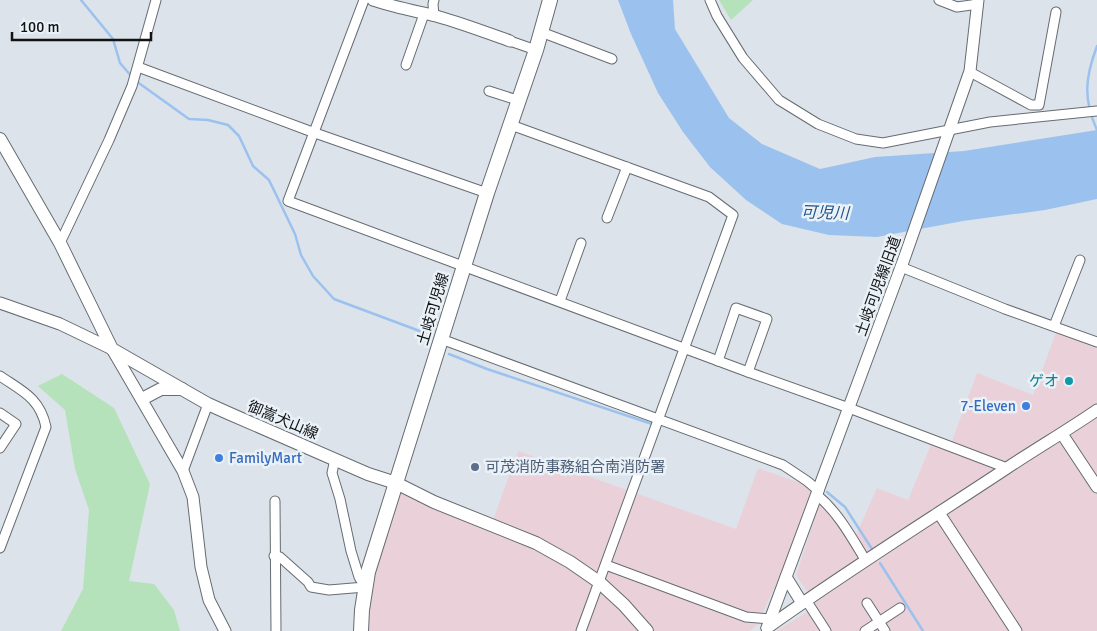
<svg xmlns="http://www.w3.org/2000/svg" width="1097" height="631" font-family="Signika,'Noto Sans JP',sans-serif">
	<rect width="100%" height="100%" fill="#dde3ea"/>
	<g fill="#ead1d9">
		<polygon points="1058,327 1097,342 1097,631 776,631 817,606 796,575 820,502 855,537 877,488 908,500 932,442 949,449 977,373 1033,395"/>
		<polygon points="518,451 736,529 758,468 803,484 818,494 757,625 750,631 361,631 396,483 492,523"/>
	</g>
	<g fill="#b5e2ba">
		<polygon points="719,0 753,0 731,20"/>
		<polygon points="62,374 114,408 150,484 129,581 154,584 174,610 180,631 61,631 83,589 89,510 75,469 65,410 38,386"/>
	</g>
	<polygon fill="#9bc2ee" points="618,0 673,0 675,29 729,118 762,144 820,169 875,157 964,151 1097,130 1097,199 1045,210 963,221 877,237 829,235 782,224 746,200 710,167 683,132 658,93 631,34"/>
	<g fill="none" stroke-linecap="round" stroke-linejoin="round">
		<g stroke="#9bc2ee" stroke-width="2.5">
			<polyline points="81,0 113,39 120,63 132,77"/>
			<path d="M1097,46C1085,78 1083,99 1097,130"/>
			<polyline points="136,81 189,119 208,120 228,125 239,136 253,166 269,180 295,234 301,255 313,276 334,299 425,333"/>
			<polyline points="449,354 487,369 652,424"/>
			<polyline points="827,492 845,507 872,549"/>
			<polyline points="880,563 923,631"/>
		</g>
		<g stroke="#666c71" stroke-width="11">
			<g id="minor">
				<polyline points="364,0 288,201 748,372 849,408 1007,468"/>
				<polyline points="710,0 717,16 743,58 779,100 818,124 856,139 883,143 990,122 1097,111"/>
				<polyline points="939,0 957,7 978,4"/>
				<polyline points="434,16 433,4 434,0"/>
				<polyline points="541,32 612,59"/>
				<polyline points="510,41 536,50"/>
				<polyline points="406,65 424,14"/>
				<polyline points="138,67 315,133 487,193"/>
				<polyline points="970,72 1031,105 1039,105 1056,12"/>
				<polyline points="489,91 520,101"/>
				<polyline points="511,125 709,197 733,215 581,631"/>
				<polyline points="607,218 627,167"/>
				<polyline points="60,243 109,140 132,86 156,0"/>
				<polyline points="901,267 1005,309 1097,342"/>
				<polyline points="560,301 581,243"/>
				<polyline points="1054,326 1080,260"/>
				<polyline points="441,339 783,465 807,481 819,491"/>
				<polyline points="718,361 736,308 767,319 748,372"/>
				<path d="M0,376C22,391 40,398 46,427L0,548"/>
				<polyline points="0,413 16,424 0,448"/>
				<polyline points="183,471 208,404"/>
				<path d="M817,495C838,512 852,538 866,561"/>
				<polyline points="275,501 276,631"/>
				<polyline points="274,556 280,557 308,582 311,587 329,590 365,587 359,577 351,551 340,499 332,473 335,459"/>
				<polyline points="606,565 746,617 770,619"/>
				<polyline points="806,600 826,631"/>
				<polyline points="867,603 885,631"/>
				<polyline points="865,631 900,608"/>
			</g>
		</g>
		<g stroke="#666c71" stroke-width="13">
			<g id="tertiary">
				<path d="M373,0C394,7 415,11 436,16C461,23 485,32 510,41"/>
				<polyline points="0,303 60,324 112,349 183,471 193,497 201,567 209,600 225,631"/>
				<polyline points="1062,434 1097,487"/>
				<polyline points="939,513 1016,631"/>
				<polyline points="786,577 802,603"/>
				<polyline points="767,628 904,259 970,71 978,0"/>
				<path d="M767,628C845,572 927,521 1007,468C1037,448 1068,430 1097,410"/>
			</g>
		</g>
		<g stroke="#666c71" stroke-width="14">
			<g id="secondary">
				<polyline points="0,139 60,243 112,349 208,404 228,413 368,474 396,483 434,502 536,543 570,562 599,582 624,605 647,631"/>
				<polyline points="142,399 161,389 182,389"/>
			</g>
		</g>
		<g stroke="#666c71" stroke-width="16">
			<polyline id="primary" points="361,631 362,610 368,572 487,193 536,50 550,0"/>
		</g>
		<use href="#minor" stroke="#fff" stroke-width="9"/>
		<use href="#tertiary" stroke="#fff" stroke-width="11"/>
		<use href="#secondary" stroke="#fff" stroke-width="12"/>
		<use href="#primary" stroke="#fff" stroke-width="14"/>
	</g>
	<circle fill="#0f9aa8" stroke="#eaf1f7" stroke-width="2" cx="1069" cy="381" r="5"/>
	<g fill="#3f7fe0" stroke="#eaf1f7" stroke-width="2">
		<circle cx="1026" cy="406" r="5"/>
		<circle cx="219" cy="458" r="5"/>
	</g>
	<circle fill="#5c6f8a" stroke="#eaf1f7" stroke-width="2" cx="475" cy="467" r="5"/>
	<g text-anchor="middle" stroke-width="5" stroke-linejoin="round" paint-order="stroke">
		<g font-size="15" fill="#111315" stroke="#eaf1f7">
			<text transform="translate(878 286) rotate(-70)" y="5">土岐可児線旧道</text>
			<text transform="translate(433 309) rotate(-73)" y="5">土岐可児線</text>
			<text transform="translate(283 420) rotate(23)" y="5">御嵩犬山線</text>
		</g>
		<g font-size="15" fill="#0d838f" stroke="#eaf1f7" text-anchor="end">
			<text x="1059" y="386">ゲオ</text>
		</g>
		<g font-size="15" fill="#366cbe" stroke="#eaf1f7" text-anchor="end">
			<text x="1016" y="411">7-Eleven</text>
			<text x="229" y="463" text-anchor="start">FamilyMart</text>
		</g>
		<g font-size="15" fill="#4e5e75" stroke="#eaf1f7" text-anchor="start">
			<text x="485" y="472">可茂消防事務組合南消防署</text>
		</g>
		<g font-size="16" font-style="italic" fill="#1f568c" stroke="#eaf1f7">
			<text transform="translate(825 212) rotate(2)" y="6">可児川</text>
		</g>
	</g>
	<path d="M12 32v8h139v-8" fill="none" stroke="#111315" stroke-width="2.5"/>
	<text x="20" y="32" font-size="15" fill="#111315" stroke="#eaf1f7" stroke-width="4" paint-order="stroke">100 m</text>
</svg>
